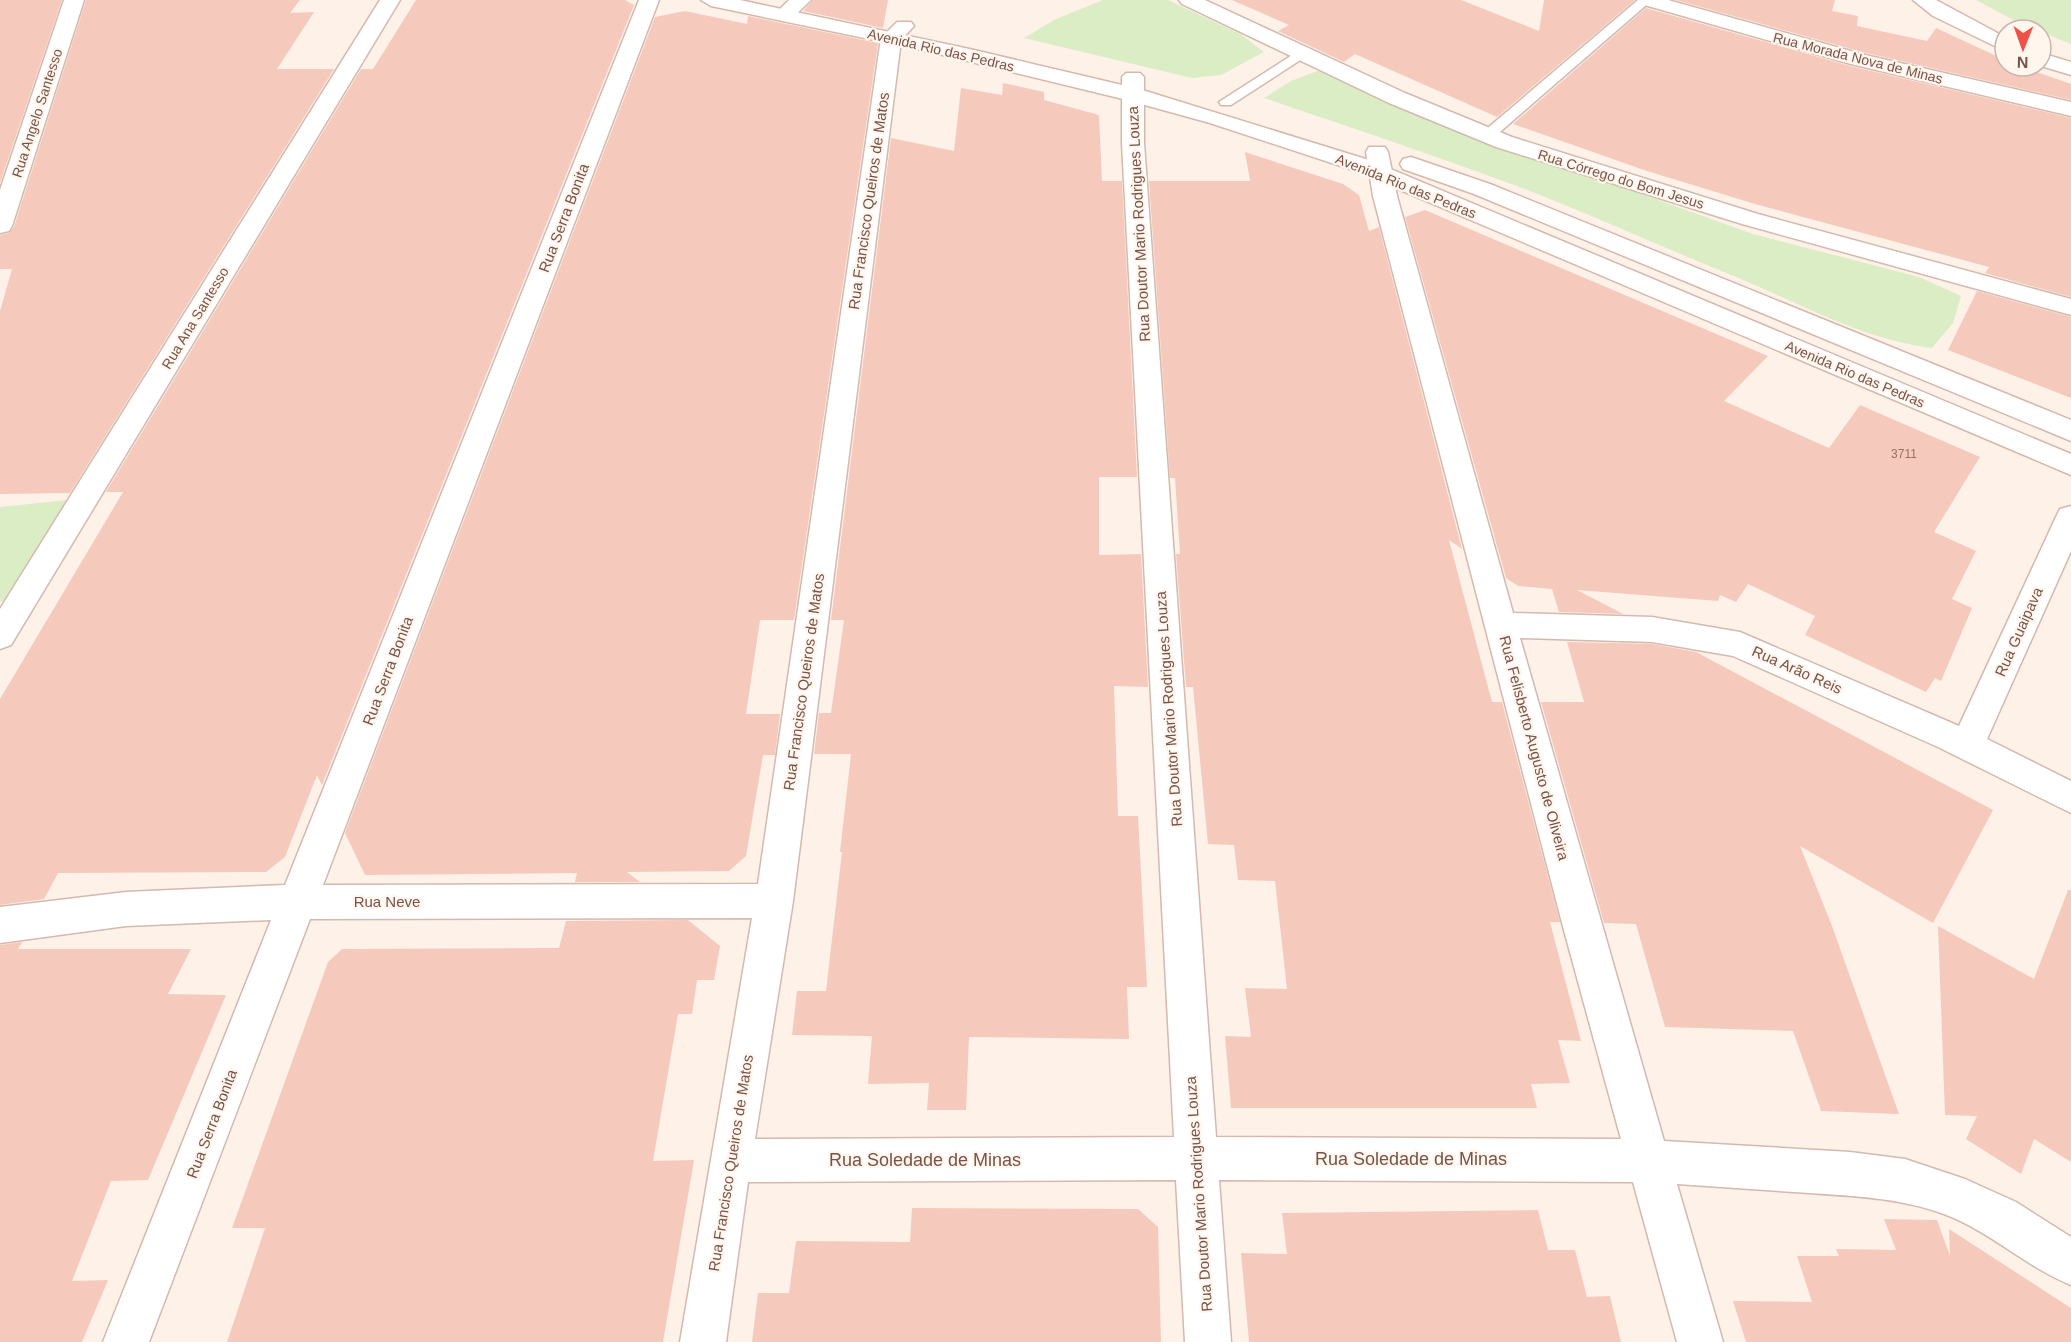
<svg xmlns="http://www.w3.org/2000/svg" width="2071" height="1342" font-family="Helvetica,sans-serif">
	<rect width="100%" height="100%" fill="#fef1e7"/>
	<g fill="#dbedc4">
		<polygon points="1103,0 1168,0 1240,34 1264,52 1221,75 1192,78 1024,38 1056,19"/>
		<polygon points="1976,0 2071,0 2071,44 2019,23"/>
		<path d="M1320,70L1580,172L1753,234L1919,277L1961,296L1953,323L1932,348C1857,339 1789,297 1719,270C1657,245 1597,217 1535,193C1445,159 1355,129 1264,98L1291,81Z"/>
		<polygon points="68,500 6,600 0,602 0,507"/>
	</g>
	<g fill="#f5cabd">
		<polygon points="0,0 62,0 0,183"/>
		<polygon points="86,0 300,0 290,13 314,12 277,69 334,69 70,493 0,494 0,311 12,269 0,269 0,235 9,233 14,227"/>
		<polygon points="416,0 625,0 634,5 322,785 317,775 285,857 266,872 58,873 44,899 0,905 0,699 123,492 106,492 361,69 373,69"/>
		<polygon points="813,0 888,0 883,28 803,11"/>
		<polygon points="1232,0 1461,0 1539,31 1544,0 1635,0 1497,117 1355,54 1344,62 1278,31 1289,25"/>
		<polygon points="1676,0 1835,0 1832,11 1858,16 1857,26 1927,41 1936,28 2005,60 2005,66 2020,66 2071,84 2071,100 1866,53"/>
		<polygon points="1646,8 1850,66 2071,118 2071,297 1985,273 1989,267 1755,204 1644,170 1513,124"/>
		<polygon points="685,11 747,24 748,16 878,43 794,620 760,620 746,714 780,714 775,755 763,755 746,856 729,871 627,872 640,882 575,882 577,873 365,875 345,833 655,17"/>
		<polygon points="1003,83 1044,92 1044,100 1099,115 1102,181 1122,181 1137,477 1099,477 1099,555 1141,554 1148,687 1114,686 1118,816 1138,816 1147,987 1127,987 1129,1039 969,1037 966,1110 927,1110 929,1083 868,1084 872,1036 792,1035 797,991 826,991 842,852 840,852 851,754 814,754 819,713 831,713 844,620 831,620 891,138 954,151 961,88 1002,95"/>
		<polygon points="1245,152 1343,184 1359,195 1369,231 1379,227 1462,549 1449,540 1492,702 1502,702 1560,922 1550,922 1581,1041 1558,1040 1570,1083 1531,1084 1537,1108 1231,1108 1225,1036 1251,1037 1245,988 1287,989 1275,881 1238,880 1234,845 1208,844 1193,687 1186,687 1176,554 1180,554 1175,478 1170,478 1149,181 1250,181"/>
		<polygon points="1425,210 1768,356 1724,401 1829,448 1860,405 1980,457 1934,532 1976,551 1952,599 1972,608 1941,681 1935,678 1926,692 1805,635 1815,616 1748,584 1736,602 1720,595 1718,601 1577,590 1623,614 1559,612 1552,589 1518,586 1506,578 1405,217"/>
		<polygon points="1977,291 2071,317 2071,398 1948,350"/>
		<polygon points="1567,642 1652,644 1696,652 1993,810 1933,923 1800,846 1832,926 1899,1114 1821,1111 1793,1031 1665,1027 1636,924 1604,923 1541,702 1584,702"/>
		<polygon points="2068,890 2071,890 2071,1162 2034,1139 2021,1174 1966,1139 1977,1116 1945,1115 1938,926 2034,979"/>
		<polygon points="688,920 720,946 714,980 697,980 692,1014 678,1014 653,1161 694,1160 663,1342 227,1342 265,1228 232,1228 328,962 342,949 559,948 566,921"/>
		<polygon points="22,942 18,949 191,949 168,994 226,995 148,1180 111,1181 72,1281 108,1280 82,1342 0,1342 0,945"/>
		<polygon points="912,1208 1138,1209 1158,1227 1161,1342 752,1342 758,1293 789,1293 796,1241 910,1242"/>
		<polygon points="1538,1210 1548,1250 1575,1250 1587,1297 1610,1296 1621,1342 1249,1342 1241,1253 1287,1254 1282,1213"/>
		<polygon points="1884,1219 1937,1220 1950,1256 1949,1229 2071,1308 2071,1342 1746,1342 1733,1301 1812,1302 1797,1256 1839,1256 1836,1249 1896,1250"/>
	</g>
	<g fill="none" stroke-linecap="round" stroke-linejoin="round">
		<g stroke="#d3b9ae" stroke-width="3">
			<g id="service">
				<polygon points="1638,0 1652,0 1493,138 1483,138 1483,132"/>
				<polygon points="1300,50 1305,51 1305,57 1231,105 1221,105 1219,102"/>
			</g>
		</g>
		<g stroke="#d3b9ae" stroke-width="3">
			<g id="minor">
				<polygon points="64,0 84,0 12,226 9,231 0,233 0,190"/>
				<polygon points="380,0 400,0 11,645 0,649 0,609"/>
				<path d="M639,0H659L323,885L758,884L881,38L897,22H911L914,26L901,40L793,901L755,1139L1174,1137L1122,143V77L1126,73H1140L1144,77V143L1216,1137L1621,1139L1562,923L1373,196L1366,152L1369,147H1385L1388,152L1397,196L1513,613L1652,617L1740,632L1959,726L2056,517L2060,509L2071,506V551L1987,739L2071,781V813L1938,747L1733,656L1652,642L1520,638L1664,1141L1850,1152L1905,1159L1965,1179L2016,1202L2071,1237V1285C2026,1267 1990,1231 1944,1214C1901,1198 1854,1196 1809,1193C1765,1190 1721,1187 1677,1184L1723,1342H1677L1633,1182L1219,1180L1231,1342H1185L1176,1180L748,1182L726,1342H680L752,918L310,919L149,1342H103L271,920L126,926L0,943V907L126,892L285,885Z"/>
				<polygon points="789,0 811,0 791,19 777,19 774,15"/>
				<polygon points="1179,0 1205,0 1405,93 1512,137 1758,214 2071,299 2071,315 1742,224 1496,147 1389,103 1182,4"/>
				<polygon points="1638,0 1668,0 1865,55 2071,102 2071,116 1851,64 1641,4"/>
			</g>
		</g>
		<g stroke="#d6b8ab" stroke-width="3">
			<g id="secondary">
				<polygon points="701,0 740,0 974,50 1139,89 1369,160 2071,454 2071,475 1353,170 1210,123 1123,99 922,50 711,6"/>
				<polygon points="1913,0 1936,0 2005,37 2005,51 1933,16"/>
				<polygon points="2041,53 2071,62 2071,75 2041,66"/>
				<polygon points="1411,157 1490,184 2071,420 2071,441 1474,194 1403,169 1400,164 1403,159"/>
			</g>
		</g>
		<use href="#service" fill="#fff" fill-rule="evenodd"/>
		<use href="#minor" fill="#fff" fill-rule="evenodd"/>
		<use href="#secondary" fill="#fff" fill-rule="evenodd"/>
	</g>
	<g text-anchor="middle" stroke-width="4.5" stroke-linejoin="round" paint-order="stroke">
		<g font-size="12" fill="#987166">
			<text x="1904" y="458">3711</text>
		</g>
		<g font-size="14" fill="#795349" stroke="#fff6ee">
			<text transform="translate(941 50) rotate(13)" y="5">Avenida Rio das Pedras</text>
			<text transform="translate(1858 58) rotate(14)" y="5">Rua Morada Nova de Minas</text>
			<text transform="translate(37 113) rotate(-72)" y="5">Rua Angelo Santesso</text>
			<text transform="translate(1621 179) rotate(17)" y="5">Rua Córrego do Bom Jesus</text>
			<text transform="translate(1406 186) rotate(22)" y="5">Avenida Rio das Pedras</text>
			<text transform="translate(195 318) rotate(-59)" y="5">Rua Ana Santesso</text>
			<text transform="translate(1855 374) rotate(23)" y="5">Avenida Rio das Pedras</text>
		</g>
		<g font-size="15" fill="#795349" stroke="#fff6ee">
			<text transform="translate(869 201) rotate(-82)" y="5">Rua Francisco Queiros de Matos</text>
			<text transform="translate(564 218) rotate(-69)" y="5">Rua Serra Bonita</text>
			<text transform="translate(1139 224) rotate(-93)" y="5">Rua Doutor Mario Rodrigues Louza</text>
			<text transform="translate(2019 632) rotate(-66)" y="5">Rua Guaipava</text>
			<text transform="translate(1797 670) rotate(24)" y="5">Rua Arão Reis</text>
			<text transform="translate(388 671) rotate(-69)" y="5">Rua Serra Bonita</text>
			<text transform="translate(804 682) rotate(-82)" y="5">Rua Francisco Queiros de Matos</text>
			<text transform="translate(1169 709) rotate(-94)" y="5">Rua Doutor Mario Rodrigues Louza</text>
			<text transform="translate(1534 748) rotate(75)" y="5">Rua Felisberto Augusto de Oliveira</text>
			<text x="387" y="907">Rua Neve</text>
			<text transform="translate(212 1124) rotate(-69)" y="5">Rua Serra Bonita</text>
			<text transform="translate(731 1163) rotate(-81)" y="5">Rua Francisco Queiros de Matos</text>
			<text transform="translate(1199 1194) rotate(-94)" y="5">Rua Doutor Mario Rodrigues Louza</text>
		</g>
		<g font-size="18" fill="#795349" stroke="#fff6ee">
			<text x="1411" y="1165">Rua Soledade de Minas</text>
			<text x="925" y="1166">Rua Soledade de Minas</text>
		</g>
	</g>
	<g transform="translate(2023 48) rotate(181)"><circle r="28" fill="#fff6ee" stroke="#c9b5ac" stroke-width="1.5"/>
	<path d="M0-4.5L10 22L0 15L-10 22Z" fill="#ee5146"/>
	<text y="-9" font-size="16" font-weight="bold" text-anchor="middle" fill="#795349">N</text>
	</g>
</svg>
